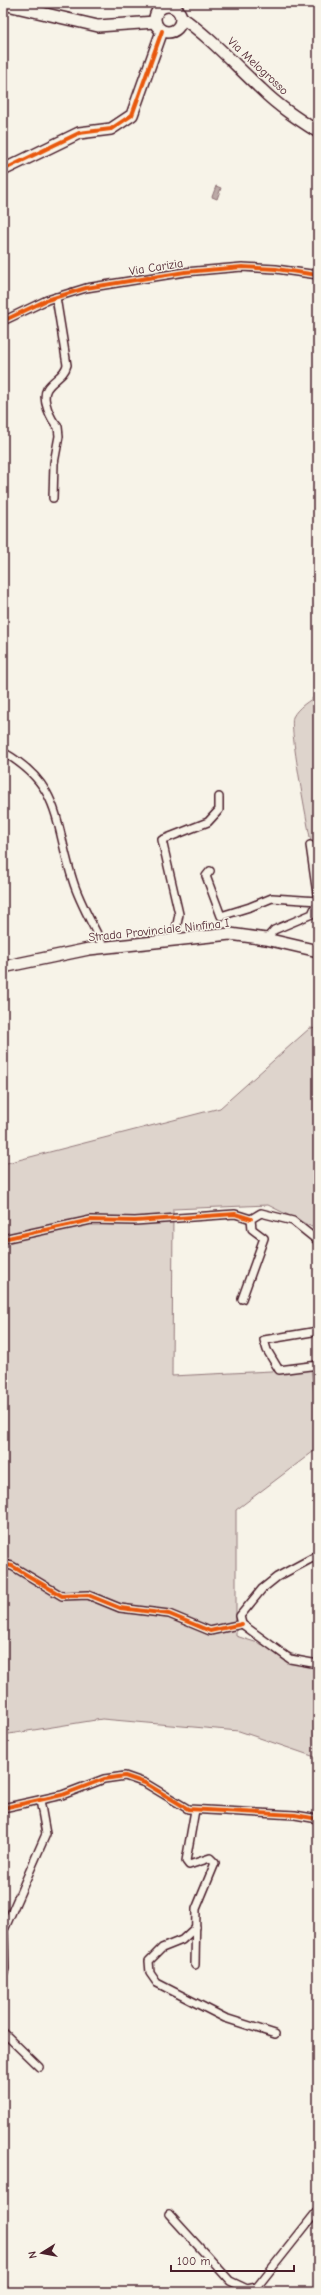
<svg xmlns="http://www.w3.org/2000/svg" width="321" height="2295" font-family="'Comic Neue',sans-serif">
	<rect width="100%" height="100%" fill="#f7f3e8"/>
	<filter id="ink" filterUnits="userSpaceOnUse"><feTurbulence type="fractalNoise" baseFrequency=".025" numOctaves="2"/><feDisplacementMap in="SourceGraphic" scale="8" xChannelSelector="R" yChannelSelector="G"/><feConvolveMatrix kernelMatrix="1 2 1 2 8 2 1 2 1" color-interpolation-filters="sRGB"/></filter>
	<g filter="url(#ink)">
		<g fill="#ded4cc" stroke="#947a7c">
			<path d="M318,695V879C314,857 288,729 293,717C298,707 309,701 318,695Z"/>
			<polygon points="310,1028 318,1029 318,1230 268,1205 173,1209 172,1376 311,1369 318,1419 318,1448 236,1510 236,1636 318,1662 318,1758 239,1731 102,1719 3,1735 3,1164 220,1108"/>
		</g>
		<polygon fill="#bcaaa7" stroke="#8e7275" points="216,186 221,188 217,199 212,197"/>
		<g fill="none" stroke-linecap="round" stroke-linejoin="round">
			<g stroke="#4a1f2b" stroke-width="10">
				<g id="street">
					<polyline points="165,3 165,6"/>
					<polyline points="3,321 47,300 86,288 185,272 242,267 276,269 318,275"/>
					<path d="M53,498L54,463L59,436L58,427C51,420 41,399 47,389C53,379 64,377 67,365L56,297"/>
					<path d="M3,752C63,786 54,823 73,881C80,904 94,926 104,948"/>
					<polyline points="210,871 206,876 221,916 250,907 272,898 318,901"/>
					<polyline points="266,939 274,930 312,914 318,901 310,845"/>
					<polyline points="174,940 179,914 162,840 208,822 219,810 219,797"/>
					<polyline points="3,1239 91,1220 135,1221 235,1214 251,1219"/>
					<polyline points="242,1299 264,1238 252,1229 251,1219 261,1213 293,1221 318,1241"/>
					<polyline points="318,1331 264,1340 267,1350 279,1370 318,1365"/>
					<polyline points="318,1555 277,1577 262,1589 240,1616 242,1624 290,1659 318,1664"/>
					<polyline points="3,1564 12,1566 62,1596 88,1595 120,1608 169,1614 210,1631 242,1624"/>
					<polyline points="3,1808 62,1795 104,1779 125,1776 145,1783 188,1809 295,1815 318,1819"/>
					<polyline points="196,1927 182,1940 162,1948 149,1961 150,1973 157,1983 225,2018 275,2034"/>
					<polyline points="195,1965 196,1909 215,1863 210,1858 189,1865 186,1861 195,1810"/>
					<polyline points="3,1975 5,1969 4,1930 46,1834 40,1800"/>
					<polyline points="3,2032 39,2067"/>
					<polyline points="169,2214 230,2281 247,2289 257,2287 318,2210"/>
				</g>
			</g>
			<g stroke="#4a1f2b" stroke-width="14">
				<g id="secondary">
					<polyline points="3,4 98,26 155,22"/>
					<circle cx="168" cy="19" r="13"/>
					<path d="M181,17C211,38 234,64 261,89C278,106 298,119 318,132"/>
					<polyline points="3,170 79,133 111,129 132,115 162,31"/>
					<polyline points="3,967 89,949 230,934 266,939 318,951"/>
				</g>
			</g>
			<use href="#street" stroke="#f7f3e8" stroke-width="7"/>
			<use href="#secondary" stroke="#f7f3e8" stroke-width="11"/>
			<g stroke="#f7f3e8" stroke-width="6">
				<g id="cycleway">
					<polyline points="3,170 79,133 111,129 132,115 162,31"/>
					<polyline points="3,321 47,300 86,288 185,272 242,267 276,269 318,275"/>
					<polyline points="3,1239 91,1220 135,1221 235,1214 251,1219"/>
					<polyline points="3,1564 12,1566 62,1596 88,1595 120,1608 169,1614 210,1631 242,1624"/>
					<polyline points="3,1808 62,1795 104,1779 125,1776 145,1783 188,1809 295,1815 318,1819"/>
				</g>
			</g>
			<use href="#cycleway" stroke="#e8590c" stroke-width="4"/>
		</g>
	</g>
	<g text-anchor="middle" stroke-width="3" stroke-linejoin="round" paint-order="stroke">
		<g font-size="12" fill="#4a1f2b" stroke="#f7f3e8">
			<text transform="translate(258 66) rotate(43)" y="4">Via Melogrosso</text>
			<text transform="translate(156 267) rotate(-9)" y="4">Via Carizia</text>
			<text transform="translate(159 930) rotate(-6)" y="4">Strada Provinciale Ninfina I</text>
		</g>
	</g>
	<rect width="321" height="2295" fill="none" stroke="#f7f3e8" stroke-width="16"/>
	<rect x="8" y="8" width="305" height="2279" fill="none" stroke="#4a1f2b" stroke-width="1.5" filter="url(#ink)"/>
	<g transform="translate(42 2253) rotate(259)" stroke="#f7f3e8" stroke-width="3" paint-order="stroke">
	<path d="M0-3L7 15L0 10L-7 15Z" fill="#4a1f2b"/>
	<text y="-6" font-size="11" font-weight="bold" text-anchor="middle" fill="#4a1f2b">N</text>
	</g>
	<path d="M171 2265v6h123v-6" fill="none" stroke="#4a1f2b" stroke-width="2"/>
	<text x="177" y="2265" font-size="12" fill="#4a1f2b" stroke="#f7f3e8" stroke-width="3" paint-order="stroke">100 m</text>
</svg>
